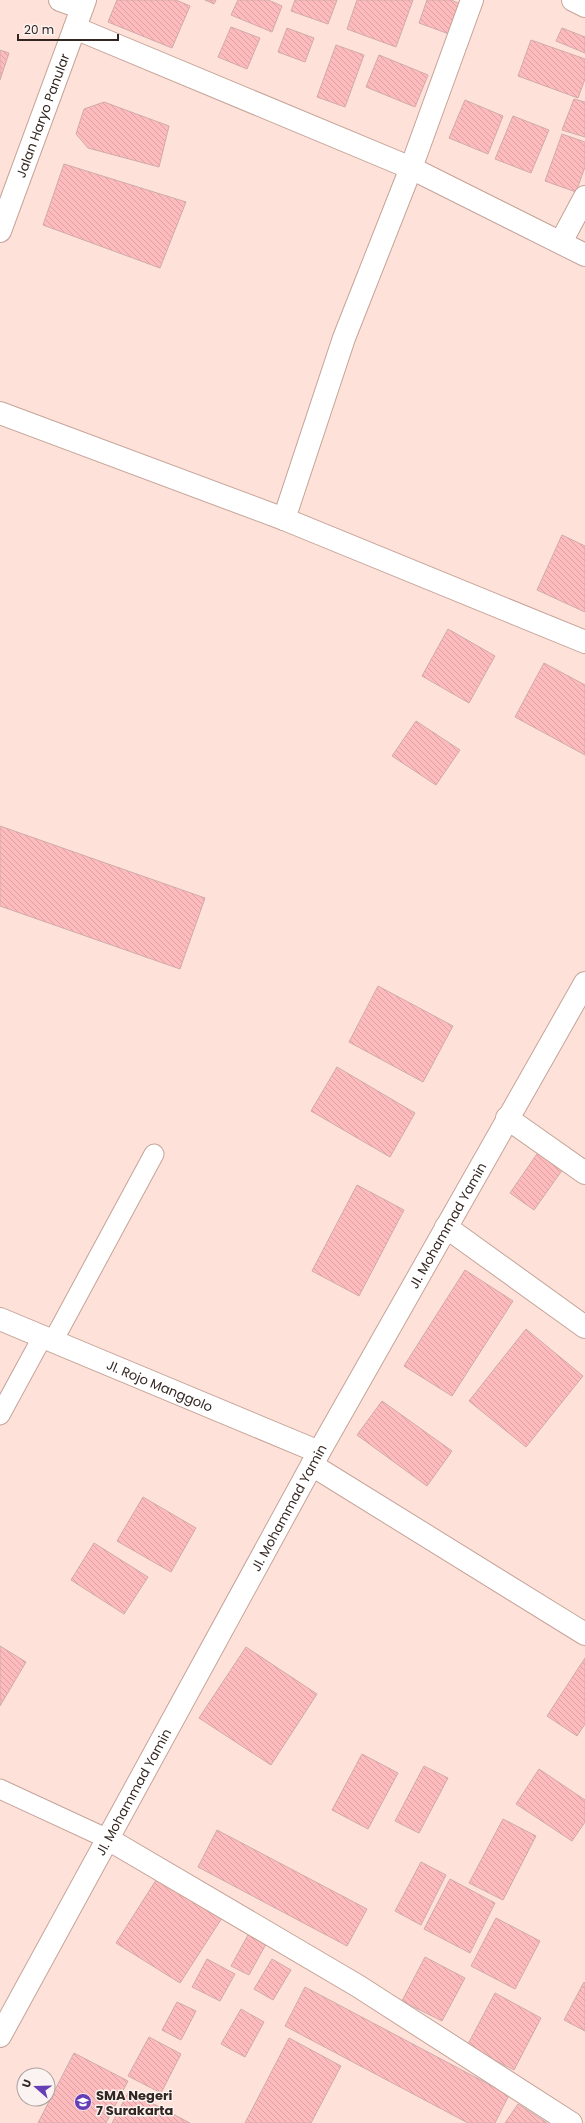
<svg xmlns="http://www.w3.org/2000/svg" width="585" height="2123" font-family="Poppins,sans-serif">
	<defs>
		<pattern id="building-back-hatch" width="6" height="6" patternUnits="userSpaceOnUse"><rect width="6" height="6" fill="#febbbd"/><path d="M-1 5l2 2M0 0l6 6M5-1l2 2" fill="none" stroke="#daa1a2"/></pattern>
	</defs>
	<rect width="100%" height="100%" fill="#fee1d8"/>
	<g fill="url(#building-back-hatch)" stroke="#d0abac">
		<polygon points="117,0 176,0 190,6 172,48 108,22"/>
		<polygon points="205,0 216,0 214,4"/>
		<polygon points="238,0 268,0 282,6 272,32 231,15"/>
		<polygon points="295,0 337,0 328,24 291,11"/>
		<polygon points="357,0 413,0 396,47 347,29"/>
		<polygon points="427,0 451,0 461,4 449,34 419,23"/>
		<polygon points="231,27 260,38 247,69 218,57"/>
		<polygon points="287,28 314,38 305,62 278,52"/>
		<polygon points="562,28 585,37 585,53 556,41"/>
		<polygon points="531,40 585,59 585,79 578,98 518,76"/>
		<polygon points="336,45 364,55 345,107 317,97"/>
		<polygon points="0,50 9,53 0,80"/>
		<polygon points="379,55 428,75 415,107 366,87"/>
		<polygon points="574,99 585,102 585,137 562,130"/>
		<polygon points="465,100 503,116 488,154 449,138"/>
		<polygon points="104,102 169,126 159,167 88,148 76,134 84,109"/>
		<polygon points="513,116 549,130 531,173 495,159"/>
		<polygon points="562,134 585,142 585,167 576,192 545,181"/>
		<polygon points="64,164 186,202 160,268 43,225"/>
		<polygon points="562,535 585,546 585,612 537,590"/>
		<polygon points="448,629 495,656 469,703 422,676"/>
		<polygon points="544,663 585,685 585,755 515,717"/>
		<polygon points="416,721 460,750 436,785 392,756"/>
		<polygon points="0,826 205,898 180,969 0,906"/>
		<polygon points="378,986 453,1026 423,1082 349,1042"/>
		<polygon points="337,1067 415,1113 390,1157 311,1111"/>
		<polygon points="539,1151 563,1169 534,1210 510,1193"/>
		<polygon points="357,1185 404,1210 359,1296 312,1271"/>
		<polygon points="465,1270 513,1301 452,1396 404,1366"/>
		<polygon points="526,1329 583,1376 526,1447 469,1401"/>
		<polygon points="382,1401 452,1451 427,1486 357,1435"/>
		<polygon points="143,1497 196,1528 171,1572 117,1541"/>
		<polygon points="94,1543 148,1577 124,1614 71,1580"/>
		<polygon points="0,1646 26,1662 0,1706"/>
		<polygon points="246,1647 317,1694 271,1765 199,1718"/>
		<polygon points="585,1658 585,1724 577,1736 547,1716"/>
		<polygon points="362,1754 398,1773 368,1829 332,1810"/>
		<polygon points="424,1766 448,1778 419,1833 395,1821"/>
		<polygon points="539,1769 585,1800 585,1822 572,1841 516,1804"/>
		<polygon points="503,1819 536,1836 503,1900 469,1883"/>
		<polygon points="217,1830 367,1909 347,1946 198,1867"/>
		<polygon points="421,1862 446,1875 421,1925 395,1911"/>
		<polygon points="158,1877 222,1918 180,1983 116,1943"/>
		<polygon points="450,1879 495,1903 470,1953 424,1929"/>
		<polygon points="496,1918 540,1941 515,1989 471,1966"/>
		<polygon points="248,1935 266,1944 249,1975 231,1966"/>
		<polygon points="425,1957 465,1978 442,2021 402,2001"/>
		<polygon points="207,1959 235,1974 220,2001 192,1987"/>
		<polygon points="272,1959 291,1970 273,2000 254,1989"/>
		<polygon points="584,1982 585,1983 585,2031 564,2020"/>
		<polygon points="305,1987 509,2095 495,2123 468,2123 285,2026"/>
		<polygon points="495,1993 541,2018 514,2070 467,2046"/>
		<polygon points="177,2002 196,2011 181,2040 162,2030"/>
		<polygon points="241,2009 264,2022 245,2057 221,2044"/>
		<polygon points="149,2037 181,2054 161,2093 128,2076"/>
		<polygon points="289,2038 341,2066 311,2123 245,2123"/>
		<polygon points="74,2053 128,2081 106,2123 38,2123"/>
		<polygon points="129,2091 190,2123 112,2123"/>
		<polygon points="518,2104 547,2123 505,2123"/>
	</g>
	<g fill="none" stroke-linecap="round" stroke-linejoin="round">
		<g stroke="#c5a499" stroke-width="21">
			<g id="lane">
				<polyline points="53,1341 154,1154"/>
				<polyline points="0,1415 43,1336"/>
				<polyline points="0,1789 108,1839"/>
			</g>
		</g>
		<g stroke="#c5a499" stroke-width="24">
			<g id="street">
				<polyline points="60,0 82,8"/>
				<polyline points="573,0 585,6"/>
				<polyline points="75,28 411,168 585,255"/>
				<path id="s1" d="M0,231L85,0"/>
				<polyline points="561,242 585,197"/>
				<polyline points="0,413 284,519 585,642"/>
				<polyline points="284,519 344,338 411,168 472,0"/>
				<polyline points="507,1118 585,1173"/>
				<polyline points="446,1227 585,1327"/>
				<polyline points="108,1839 358,1986 571,2123"/>
			</g>
		</g>
		<g stroke="#c5a499" stroke-width="24">
			<g id="secondary">
				<path id="s2" d="M0,1319L319,1452"/>
				<polyline points="312,1465 585,1634"/>
				<path id="s3" d="M0,2036L319,1452L585,983"/>
			</g>
		</g>
		<use href="#lane" stroke="#fff" stroke-width="19"/>
		<use href="#street" stroke="#fff" stroke-width="22"/>
		<use href="#secondary" stroke="#fff" stroke-width="22"/>
	</g>
	<defs>
		<g id="school-disc" transform="scale(0.9)"><circle r="9.5" fill="#653eb6" stroke="#fbf3f1"/><path d="M0-5L7-2L0 1L-7-2ZM-4 1L0 2.5L4 1V4Q0 6-4 4Z" fill="#fff"/></g>
	</defs>
	<g fill-rule="evenodd">
		<use href="#school-disc" x="83" y="2102"/>
	</g>
	<g text-anchor="middle" stroke-width="3" stroke-linejoin="round" paint-order="stroke">
		<g font-size="13" fill="#332621" stroke="#fbf3f1">
			<text dy="5" stroke="none"><textPath href="#s1" startOffset="123">Jalan Haryo Panular</textPath></text>
			<text dy="5" stroke="none"><textPath href="#s3" startOffset="926">Jl. Mohammad Yamin</textPath></text>
			<text dy="5" stroke="none"><textPath href="#s2" startOffset="173">Jl. Rojo Manggolo</textPath></text>
			<text dy="5" stroke="none"><textPath href="#s3" startOffset="602">Jl. Mohammad Yamin</textPath></text>
			<text dy="5" stroke="none"><textPath href="#s3" startOffset="278">Jl. Mohammad Yamin</textPath></text>
		</g>
		<g font-size="13" font-weight="bold" fill="#332621" stroke="#fbf3f1" text-anchor="start">
			<text x="96" y="2100">SMA Negeri<tspan x="96" dy="15">7 Surakarta</tspan></text>
		</g>
	</g>
	<g transform="translate(36 2087) rotate(290)"><circle r="19" fill="#fbf3f1" stroke="#aba19e"/>
	<path d="M0-3L7 15L0 10L-7 15Z" fill="#653eb6"/>
	<text y="-6" font-size="11" font-weight="bold" text-anchor="middle" fill="#332621">U</text>
	</g>
	<path d="M18 34v6h100v-6" fill="none" stroke="#332621" stroke-width="2"/>
	<text x="24" y="34" font-size="12" fill="#332621" stroke="#fbf3f1" stroke-width="3" paint-order="stroke">20 m</text>
</svg>
